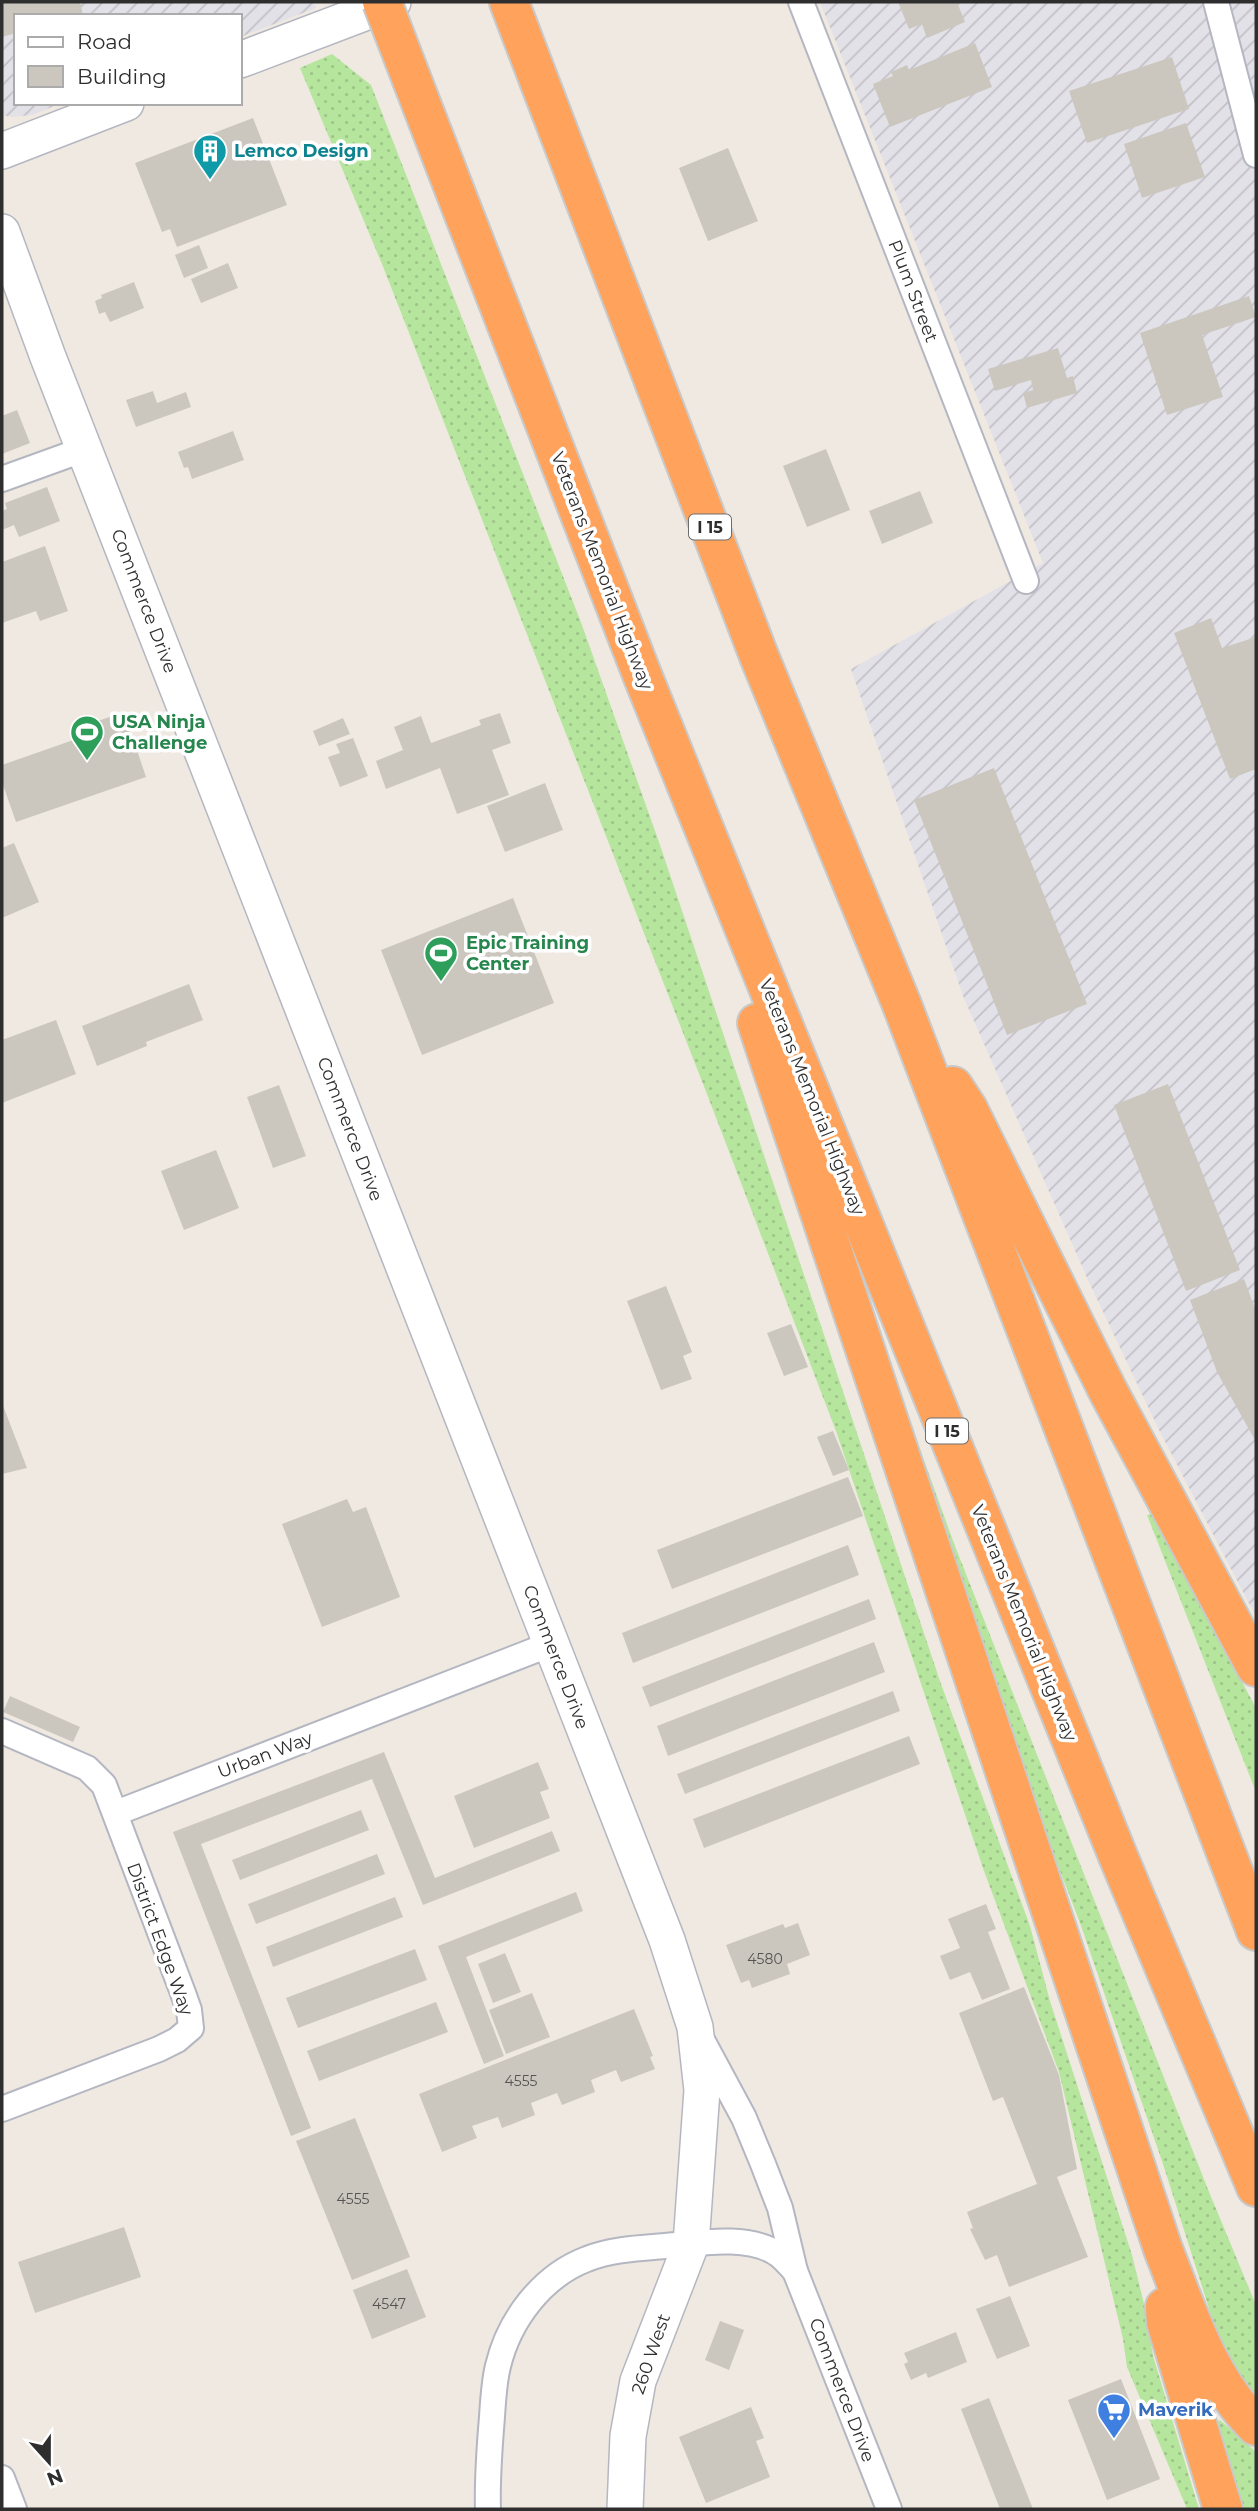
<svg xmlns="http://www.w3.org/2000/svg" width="1258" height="2511" font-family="Montserrat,sans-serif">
	<defs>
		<pattern id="industrial-furrows" width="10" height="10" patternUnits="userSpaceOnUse" patternTransform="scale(1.75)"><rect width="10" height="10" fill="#e3e1e8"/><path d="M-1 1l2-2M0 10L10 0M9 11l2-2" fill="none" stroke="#c3c1c7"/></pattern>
		<pattern id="grass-dots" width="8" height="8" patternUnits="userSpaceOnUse" patternTransform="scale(1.75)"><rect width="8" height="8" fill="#b6e59e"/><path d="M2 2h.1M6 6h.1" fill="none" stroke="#9dc588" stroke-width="1.8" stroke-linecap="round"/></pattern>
	</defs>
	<rect width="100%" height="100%" fill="#efe9e1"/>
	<g fill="url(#industrial-furrows)">
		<polygon points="2,2 314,2 316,8 240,37 240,16 16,16 16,103 62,103 32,115 11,117 2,115"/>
		<polygon points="820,2 1256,2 1256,1617 1158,1428 1088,1280 963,996 851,669 1043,563"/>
	</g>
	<g fill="url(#grass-dots)">
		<polygon points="332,54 371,85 582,625 660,845 941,1684 1030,1926 1050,2001 1132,2255 1145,2308 1153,2356 1199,2509 1187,2509 1127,2367 1123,2339 1059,2072 984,1871 836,1431 707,1094 382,264 300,68"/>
		<polygon points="917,1441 955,1546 1207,2187 1256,2305 1256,2399 1250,2393 1220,2343 1163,2164 1080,1923 991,1691 905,1446"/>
		<polygon points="1152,1514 1256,1708 1256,1792 1147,1515"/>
		<polygon points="1220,2420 1256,2452 1256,2509 1244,2509 1216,2422"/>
	</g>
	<g fill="#cbc7bf">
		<polygon points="2,2 80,2 83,15 16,16 16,33 2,37"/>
		<polygon points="898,2 957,2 965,22 927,38 922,24 909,29"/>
		<polygon points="975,43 992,87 890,127 873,84 893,76 891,72 907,65 909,70"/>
		<polygon points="1172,57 1189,109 1087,143 1069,91"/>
		<polygon points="253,118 287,205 177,247 170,229 162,232 135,163"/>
		<polygon points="1186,123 1205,177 1142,198 1124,144"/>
		<polygon points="728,148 758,221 708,241 679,168"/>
		<polygon points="199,245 208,268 184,278 175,255"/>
		<polygon points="228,263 238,288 201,303 191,279"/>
		<polygon points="134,282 144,308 110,322 105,312 99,314 95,301 102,298 101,295"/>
		<polygon points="1249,296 1256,317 1202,335 1223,397 1167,415 1140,333"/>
		<polygon points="1058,348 1067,378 1073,376 1077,393 1027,408 1023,393 1033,390 1031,380 995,391 988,369"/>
		<polygon points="153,391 157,403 186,392 191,407 136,427 126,400"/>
		<polygon points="17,410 30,443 2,454 2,416"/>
		<polygon points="233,431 244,460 192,479 188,467 184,468 178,452"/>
		<polygon points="826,449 850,510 807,527 783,466"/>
		<polygon points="47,487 60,521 19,537 14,525 2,530 2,511 7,509 5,503"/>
		<polygon points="920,491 933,523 882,544 869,511"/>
		<polygon points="45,546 68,611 40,621 36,611 2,623 2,562"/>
		<polygon points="1211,618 1222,648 1256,637 1256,769 1230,779 1174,633"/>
		<polygon points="124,712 146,777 16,822 2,782 2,765 99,731 95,722"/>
		<polygon points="500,713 511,743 492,750 509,795 457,814 440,768 386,789 376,761 403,750 394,727 421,716 431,743 481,725 479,720"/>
		<polygon points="343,718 350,734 319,746 313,731"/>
		<polygon points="353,738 368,776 340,787 328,757 340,753 336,744"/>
		<polygon points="994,768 1087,1004 1007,1035 914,800"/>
		<polygon points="545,783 563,830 505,852 487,806"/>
		<polygon points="14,843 39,902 2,918 2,848"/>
		<polygon points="513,898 554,1003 422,1055 381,950"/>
		<polygon points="189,984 203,1020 146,1042 147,1046 97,1066 82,1026"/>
		<polygon points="56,1020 76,1074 2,1103 2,1040"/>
		<polygon points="1168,1084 1240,1270 1186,1291 1114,1105"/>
		<polygon points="279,1085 306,1156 273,1168 247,1097"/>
		<polygon points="216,1150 239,1208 184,1230 161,1171"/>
		<polygon points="1244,1279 1256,1311 1256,1442 1217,1372 1190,1300"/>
		<polygon points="666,1286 692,1352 683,1356 692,1379 661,1390 627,1301"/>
		<polygon points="791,1324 808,1367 784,1376 767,1333"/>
		<polygon points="2,1403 27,1468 2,1474"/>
		<polygon points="833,1431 849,1470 833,1476 817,1437"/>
		<polygon points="848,1477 863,1516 672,1589 657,1550"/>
		<polygon points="347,1499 353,1512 366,1507 400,1597 322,1627 282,1524"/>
		<polygon points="848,1545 859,1575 633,1663 622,1633"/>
		<polygon points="869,1599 876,1619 650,1707 642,1687"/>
		<polygon points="874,1642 885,1672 668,1756 657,1726"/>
		<polygon points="893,1691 900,1711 685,1794 677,1774"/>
		<polygon points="10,1696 80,1727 73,1742 3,1712"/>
		<polygon points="909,1736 920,1764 704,1848 693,1819"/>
		<polygon points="384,1752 435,1878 552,1831 560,1851 423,1905 372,1779 201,1844 311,2128 291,2136 173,1832"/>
		<polygon points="538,1762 549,1789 540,1792 550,1818 474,1848 454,1796"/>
		<polygon points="361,1810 369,1830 240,1880 232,1860"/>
		<polygon points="377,1854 385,1874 256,1924 248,1904"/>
		<polygon points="576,1892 583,1911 466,1957 504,2056 484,2064 438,1946"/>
		<polygon points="395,1897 403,1917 273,1967 266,1947"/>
		<polygon points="986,1904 996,1929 988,1932 1010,1989 982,2000 970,1972 950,1980 940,1956 960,1948 948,1919"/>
		<polygon points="798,1923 810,1955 787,1964 790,1974 752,1988 749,1980 741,1983 726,1945 783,1924 785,1928"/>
		<polygon points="415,1949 427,1980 298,2028 286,1998"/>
		<polygon points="505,1953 521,1992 493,2003 478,1964"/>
		<polygon points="1024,1987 1059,2075 1077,2169 1057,2177 1088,2257 1009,2287 997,2255 985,2260 970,2229 973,2228 967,2212 1037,2184 1003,2097 993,2101 959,2013"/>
		<polygon points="532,1993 550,2037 506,2054 489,2010"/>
		<polygon points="436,2002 448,2032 319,2081 307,2051"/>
		<polygon points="634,2009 653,2056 650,2057 655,2069 621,2082 616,2070 591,2080 595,2092 562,2105 557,2093 531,2103 535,2115 502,2128 498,2117 472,2126 477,2138 442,2152 419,2094"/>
		<polygon points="355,2118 410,2257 352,2280 296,2141"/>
		<polygon points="124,2227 141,2277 35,2313 18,2262"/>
		<polygon points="407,2269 426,2317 372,2339 353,2290"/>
		<polygon points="1010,2296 1030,2346 997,2359 976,2309"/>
		<polygon points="720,2321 744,2330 729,2370 705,2360"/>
		<polygon points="956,2332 967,2362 928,2378 926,2373 911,2380 904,2364 908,2362 904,2353"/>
		<polygon points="1121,2379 1160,2479 1107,2500 1068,2400"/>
		<polygon points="989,2398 1033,2509 1000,2509 961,2409"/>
		<polygon points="751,2407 764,2438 756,2441 770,2477 706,2503 679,2437"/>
	</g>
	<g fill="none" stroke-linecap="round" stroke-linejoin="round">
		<g stroke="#b4b7c1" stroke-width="28">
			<g id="street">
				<polyline points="801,2 1026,581"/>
				<polyline points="1216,2 1256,155"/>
				<polyline points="2,479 85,449"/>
				<polyline points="2,1731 87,1768 104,1785 183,1993 189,2010 191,2028 177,2040 159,2049 2,2109"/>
				<polyline points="116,1813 551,1644"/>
				<polyline points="702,2040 744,2118 763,2164 780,2208 795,2271 889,2509"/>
				<polyline points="2,2478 14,2509"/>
				<path d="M488,2509C487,2482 489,2456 491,2429C493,2408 493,2386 498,2366C509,2320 542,2276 587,2259C614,2248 647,2248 676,2245C706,2242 749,2236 776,2253C783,2257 789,2265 795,2271"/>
			</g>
		</g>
		<g stroke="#b4b7c1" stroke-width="38">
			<g id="secondary">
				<polyline points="240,60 393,2"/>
				<polyline points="2,151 126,103"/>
				<polyline points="2,232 48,357 667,1940 695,2027 702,2090 691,2244 638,2381 628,2436 625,2509"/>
			</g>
		</g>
		<g stroke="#c9c9c9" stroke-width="42">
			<g id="highway">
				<polyline points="509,2 759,656 902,1005 1256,1931"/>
				<polyline points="412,80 641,672 1118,1856 1256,2187"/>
				<path d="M757,1023L1163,2249C1188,2312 1207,2377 1256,2426"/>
				<polyline points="953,1086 968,1109 1108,1391 1256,1667"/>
				<polyline points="1165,2307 1166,2322 1223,2509"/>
			</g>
		</g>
		<use href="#street" stroke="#fff" stroke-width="24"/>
		<use href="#secondary" stroke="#fff" stroke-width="35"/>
		<use href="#highway" stroke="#ffa35c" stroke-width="38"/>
		<g stroke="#c9c9c9" stroke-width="42" stroke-linecap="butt">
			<polyline id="highway-bridge" points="382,2 412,80"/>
		</g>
		<use href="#highway-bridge" stroke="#ffa35c" stroke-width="38"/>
	</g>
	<defs>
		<g id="building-pin" transform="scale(1.75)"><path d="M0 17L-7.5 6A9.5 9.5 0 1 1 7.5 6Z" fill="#0f9aa8" stroke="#fff"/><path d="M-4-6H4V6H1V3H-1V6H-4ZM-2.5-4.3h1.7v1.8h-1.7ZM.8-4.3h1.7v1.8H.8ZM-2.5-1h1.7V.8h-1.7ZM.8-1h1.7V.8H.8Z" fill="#fff"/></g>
		<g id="stadium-pin" transform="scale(1.75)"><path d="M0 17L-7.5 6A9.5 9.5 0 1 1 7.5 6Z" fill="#2e9e5b" stroke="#fff"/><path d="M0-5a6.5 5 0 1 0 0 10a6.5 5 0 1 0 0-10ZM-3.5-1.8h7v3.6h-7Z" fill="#fff"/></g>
		<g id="supermarket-pin" transform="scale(1.75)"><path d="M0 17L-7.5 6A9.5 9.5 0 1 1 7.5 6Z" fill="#3f7fe0" stroke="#fff"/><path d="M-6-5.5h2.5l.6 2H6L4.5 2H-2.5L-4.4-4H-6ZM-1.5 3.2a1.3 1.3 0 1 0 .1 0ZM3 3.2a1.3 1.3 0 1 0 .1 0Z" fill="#fff"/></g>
	</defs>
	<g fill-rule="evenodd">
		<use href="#building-pin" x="210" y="151"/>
		<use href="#stadium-pin" x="87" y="732"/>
		<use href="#stadium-pin" x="441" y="953"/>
		<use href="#supermarket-pin" x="1114" y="2410"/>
	</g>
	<g text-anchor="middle" stroke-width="7" stroke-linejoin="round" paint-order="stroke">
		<g font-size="14" fill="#555452">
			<text x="765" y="1964">4580</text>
			<text x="521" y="2086">4555</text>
			<text x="353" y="2204">4555</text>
			<text x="389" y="2309">4547</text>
		</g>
		<g fill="#fff" stroke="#6d6d6d" stroke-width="2">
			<rect x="689" y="514.5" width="42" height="25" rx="5"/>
			<rect x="926" y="1418.5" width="42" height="25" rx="5"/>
		</g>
		<g font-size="16" font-weight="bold" fill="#2e2e2e">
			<text x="710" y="533">I 15</text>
			<text x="947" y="1437">I 15</text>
		</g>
		<g font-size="18" font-weight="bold" fill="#0d838f" stroke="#fff" text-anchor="start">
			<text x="234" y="157">Lemco Design</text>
		</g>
		<g font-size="18" fill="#2e2e2e" stroke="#fff">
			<text transform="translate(913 291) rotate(69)" y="6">Plum Street</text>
			<text transform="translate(602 571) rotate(69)" y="6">Veterans Memorial Highway</text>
			<text transform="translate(144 601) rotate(69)" y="6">Commerce Drive</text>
			<text transform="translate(812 1097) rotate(68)" y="6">Veterans Memorial Highway</text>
			<text transform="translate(350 1129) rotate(69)" y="6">Commerce Drive</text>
			<text transform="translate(1024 1623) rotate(68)" y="6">Veterans Memorial Highway</text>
			<text transform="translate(556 1657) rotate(69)" y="6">Commerce Drive</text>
			<text transform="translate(265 1755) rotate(-21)" y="6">Urban Way</text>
			<text transform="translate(160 1939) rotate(70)" y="6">District Edge Way</text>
			<text transform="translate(651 2354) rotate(-71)" y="6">260 West</text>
			<text transform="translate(842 2390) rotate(69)" y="6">Commerce Drive</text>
		</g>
		<g font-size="18" font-weight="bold" fill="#27864d" stroke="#fff" text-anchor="start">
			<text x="112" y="728">USA Ninja<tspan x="112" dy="21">Challenge</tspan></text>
			<text x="466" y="949">Epic Training<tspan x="466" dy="21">Center</tspan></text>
		</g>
		<g font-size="18" font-weight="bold" fill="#366cbe" stroke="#fff" text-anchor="start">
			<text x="1138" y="2416">Maverik</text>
		</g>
	</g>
	<rect width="1258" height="2511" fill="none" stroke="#2e2e2e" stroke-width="7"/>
	<rect x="14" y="14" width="228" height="91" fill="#ffffff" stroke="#ababab" stroke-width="2"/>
	<rect x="28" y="37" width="35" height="10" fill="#ffffff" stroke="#ababab" stroke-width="2"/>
	<text x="77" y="49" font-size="21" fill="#2e2e2e">Road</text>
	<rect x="28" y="66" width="35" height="21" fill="#cbc7bf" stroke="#ababab" stroke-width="2"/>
	<text x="77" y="84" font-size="21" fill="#2e2e2e">Building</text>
	<g transform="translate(49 2462) rotate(159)" stroke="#ffffff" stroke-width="5" paint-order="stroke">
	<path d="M0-5L12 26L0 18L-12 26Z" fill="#2e2e2e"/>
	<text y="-10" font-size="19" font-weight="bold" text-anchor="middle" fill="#2e2e2e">N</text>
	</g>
</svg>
